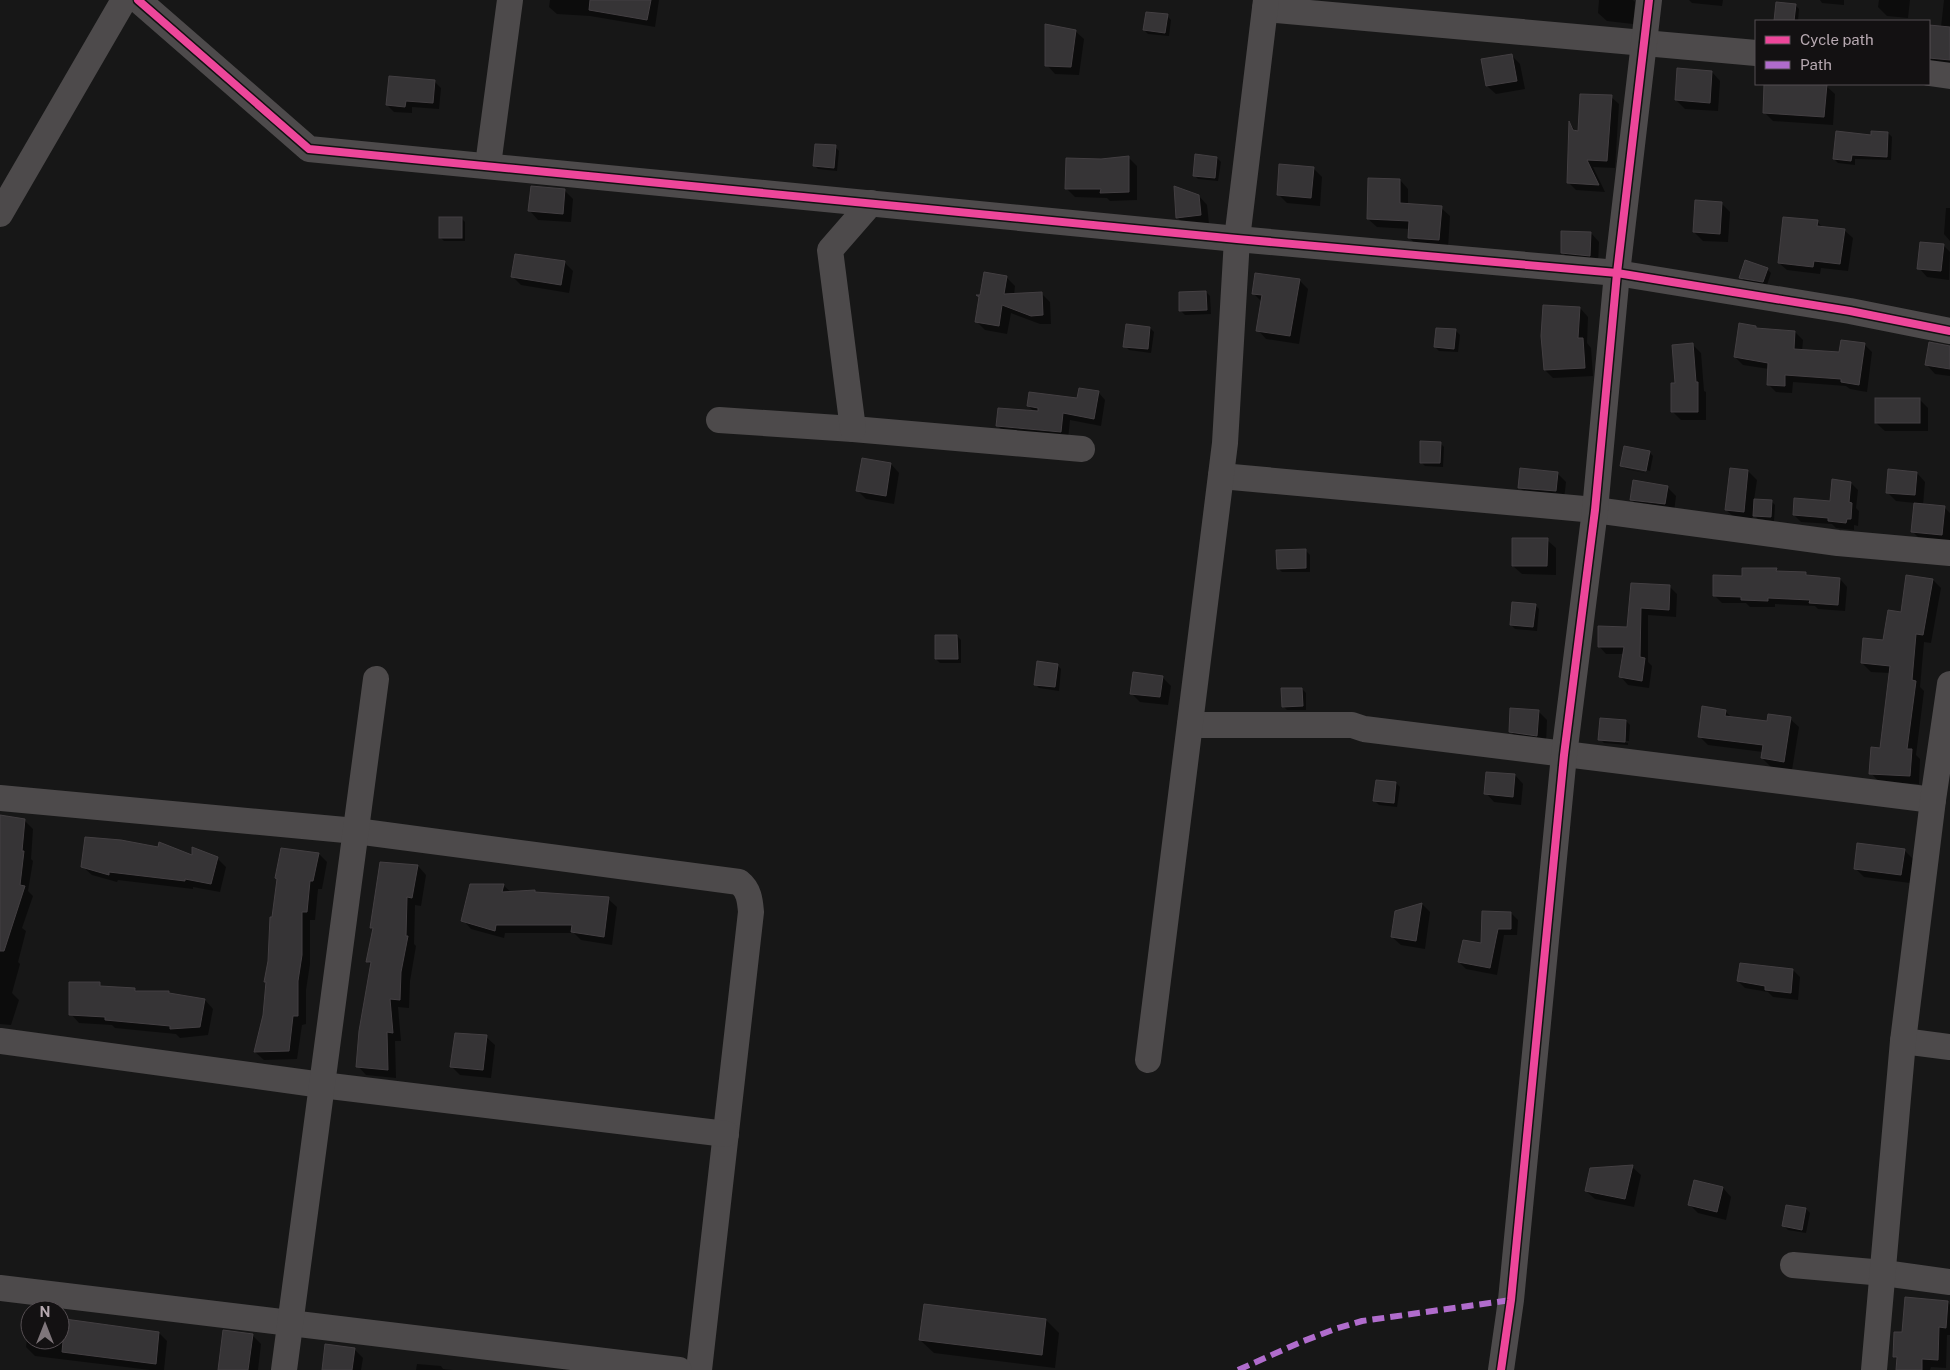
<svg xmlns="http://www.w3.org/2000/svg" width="1950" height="1370" font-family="'Public Sans',sans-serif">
	<rect width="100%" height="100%" fill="#171717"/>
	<g fill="#0007">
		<polygon points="550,0 659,0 655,27 590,16 557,14 549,7"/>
		<polygon points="1599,0 1633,0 1635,2 1633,24 1607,21 1598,13"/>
		<polygon points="1689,0 1723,0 1722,6 1692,3"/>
		<polygon points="1820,0 1844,0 1844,5 1822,3"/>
		<polygon points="1879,0 1910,0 1908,18 1887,16 1878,7"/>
		<polygon points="1944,0 1950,0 1950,68 1929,66 1929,26 1941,27"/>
		<polygon points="1777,3 1795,5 1799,9 1798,21 1775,21"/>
		<polygon points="1167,16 1171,20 1169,36 1148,34 1144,30"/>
		<polygon points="1075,31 1084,39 1079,75 1055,74 1047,65"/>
		<polygon points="1512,56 1520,64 1525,89 1496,94 1487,86"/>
		<polygon points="1712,72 1720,81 1718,111 1685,109 1676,100"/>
		<polygon points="434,81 441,88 439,109 412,107 412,113 394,112 387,105"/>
		<polygon points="1765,84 1826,86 1835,94 1833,125 1773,121 1765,113"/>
		<polygon points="1611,97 1619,104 1615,168 1593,167 1605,192 1576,190 1568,182 1570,124 1579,135"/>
		<polygon points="1888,133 1892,137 1891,160 1855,159 1855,165 1838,163 1834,159 1872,136"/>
		<polygon points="835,147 839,151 837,171 818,169 814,165"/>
		<polygon points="1128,157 1137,166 1137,200 1110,201 1107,198 1075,197 1066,188 1101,160"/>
		<polygon points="1217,158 1221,162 1218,181 1198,179 1194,175"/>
		<polygon points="1313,168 1322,177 1320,206 1287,203 1278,194"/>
		<polygon points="1400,180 1408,189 1408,205 1441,208 1450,216 1448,248 1417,246 1409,237 1410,229 1377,227 1368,219"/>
		<polygon points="564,190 573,199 571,222 538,220 530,211"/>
		<polygon points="1199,196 1207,205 1209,224 1186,226 1177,217"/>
		<polygon points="1721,203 1730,212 1728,242 1703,241 1694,232"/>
		<polygon points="1946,208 1950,208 1950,241 1944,234"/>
		<polygon points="461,218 465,222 465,241 444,241 440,237"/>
		<polygon points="1817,222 1824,228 1845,231 1853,238 1848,271 1821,268 1820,274 1787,270 1779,263"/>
		<polygon points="1591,233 1599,242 1598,264 1571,261 1562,252"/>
		<polygon points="1943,245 1950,252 1949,280 1927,277 1919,268"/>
		<polygon points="564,262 573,271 569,293 521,285 513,277"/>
		<polygon points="1767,269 1771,273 1767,285 1744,281 1741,277"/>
		<polygon points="1257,275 1300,281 1308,289 1299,344 1266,339 1258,330 1262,302 1254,294"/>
		<polygon points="1007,278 1015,286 1014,295 1041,293 1050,302 1051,324 1040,324 1011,313 1007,334 985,330 976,321"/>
		<polygon points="1206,292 1210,296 1211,314 1185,315 1181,311"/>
		<polygon points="1580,308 1588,317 1587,343 1591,348 1593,376 1553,378 1545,370"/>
		<polygon points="1755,327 1758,329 1795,332 1803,340 1802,351 1840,353 1865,345 1872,352 1867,392 1850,389 1846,386 1793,382 1792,393 1776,392 1768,384 1769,369 1743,365 1735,357"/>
		<polygon points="1150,328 1154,332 1151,353 1129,350 1125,346"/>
		<polygon points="1456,331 1460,335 1458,352 1439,351 1435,347"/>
		<polygon points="1692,344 1701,353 1704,391 1706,392 1706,420 1681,420 1672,411 1677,384"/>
		<polygon points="1950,346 1950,376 1935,374 1927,365"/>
		<polygon points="1098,392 1105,400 1101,426 1070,420 1068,439 1005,434 998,426 1035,412 1028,406 1078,399"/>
		<polygon points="1919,399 1928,408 1928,431 1885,431 1876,423"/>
		<polygon points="1440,443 1444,447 1443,467 1425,466 1421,462"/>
		<polygon points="1649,452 1653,456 1650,471 1625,465 1625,468 1650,474 1626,469 1622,465"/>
		<polygon points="891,464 899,473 894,504 866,499 858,491"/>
		<polygon points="1731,469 1748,471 1757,480 1754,500 1771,501 1775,505 1774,521 1758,519 1753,514 1752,520 1735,518 1726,510"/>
		<polygon points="1557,473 1566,482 1564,499 1528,496 1519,487"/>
		<polygon points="1917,473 1925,482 1923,505 1944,507 1950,513 1950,543 1921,540 1912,531 1915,503 1896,501 1887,492"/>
		<polygon points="1851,483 1858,490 1856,508 1859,511 1858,526 1854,525 1854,530 1836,528 1832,524 1801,522 1794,515 1831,502"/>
		<polygon points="1667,487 1676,496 1674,512 1640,508 1631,499"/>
		<polygon points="1547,540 1556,548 1556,575 1522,574 1513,566"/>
		<polygon points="1306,551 1310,555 1310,572 1282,572 1278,568"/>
		<polygon points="1776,570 1779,572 1806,573 1809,577 1840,579 1847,587 1845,611 1818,609 1815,606 1775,604 1775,607 1750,607 1746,603 1722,603 1714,595 1743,577"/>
		<polygon points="1933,580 1941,588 1931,643 1924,642 1920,687 1924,691 1916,755 1920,759 1919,784 1879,782 1871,773 1881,749 1890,673 1871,672 1862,663 1884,642"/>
		<polygon points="1632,584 1670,587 1677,594 1676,617 1648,615 1648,662 1652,666 1649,688 1628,685 1621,677 1624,654 1606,654 1599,646 1628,628"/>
		<polygon points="1535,605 1539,609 1537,631 1515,629 1511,625"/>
		<polygon points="957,636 961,640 961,663 940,663 936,659"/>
		<polygon points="1057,665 1061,669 1059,691 1039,688 1035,684"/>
		<polygon points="1162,677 1171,686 1168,705 1140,702 1132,694"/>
		<polygon points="1302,689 1306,693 1306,710 1287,710 1283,706"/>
		<polygon points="1538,711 1547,720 1546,744 1519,740 1510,731"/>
		<polygon points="1725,711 1732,718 1768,723 1790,719 1799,727 1792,770 1771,767 1762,758 1763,752 1708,745 1699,736"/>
		<polygon points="1626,721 1630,725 1629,741 1602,739 1602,741 1628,743 1628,745 1604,743 1600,739"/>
		<polygon points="1515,775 1523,784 1521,805 1494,802 1486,793"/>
		<polygon points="1396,783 1400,787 1397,807 1379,805 1375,801"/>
		<polygon points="0,816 24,820 33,829 31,859 33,861 28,891 33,896 22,928 26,931 18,962 20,964 12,993 19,1000 11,1025 0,1024"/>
		<polygon points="1904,850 1913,859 1910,883 1864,877 1855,868"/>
		<polygon points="319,854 327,862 322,889 318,889 315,920 310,920 310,964 306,990 306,1024 302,1025 297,1059 264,1060 255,1052 264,1015 267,983 265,982"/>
		<polygon points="193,857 217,858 226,867 220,892 193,887 193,889 118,880 117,882 92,875 83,867"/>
		<polygon points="418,866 426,875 421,906 415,905 414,944 416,946 410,981 409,1008 398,1007 401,1041 395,1041 396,1078 366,1075 358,1066 371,965 367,961 374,931 371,928"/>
		<polygon points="503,885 511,892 535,891 537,894 608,899 617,907 612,945 581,940 574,933 505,933 504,938 471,929 463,920"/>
		<polygon points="1422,904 1430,912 1425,949 1401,945 1392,937"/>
		<polygon points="1511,913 1518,920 1517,935 1504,935 1497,975 1466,969 1459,962 1483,945"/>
		<polygon points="1793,970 1800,977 1798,1000 1773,997 1768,992 1745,988 1738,981"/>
		<polygon points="99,984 103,988 135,989 138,992 169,992 171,995 205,1000 213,1009 208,1035 180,1038 176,1034 115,1028 112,1025 79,1023 71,1014"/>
		<polygon points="486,1037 495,1045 491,1078 460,1075 451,1066"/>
		<polygon points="1632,1167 1641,1175 1634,1207 1595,1199 1586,1191"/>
		<polygon points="1695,1182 1723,1188 1731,1197 1726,1220 1698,1213 1689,1204"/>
		<polygon points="1806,1209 1810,1213 1806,1233 1788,1230 1784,1226"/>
		<polygon points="1948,1302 1950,1305 1950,1335 1947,1335 1946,1368 1931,1367 1930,1370 1897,1370 1898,1360 1894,1357 1903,1333"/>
		<polygon points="925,1306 1046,1320 1059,1333 1055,1368 934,1353 920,1340"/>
		<polygon points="30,1317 30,1340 60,1340 60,1321 159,1333 167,1341 164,1370 150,1370 35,1356 26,1347"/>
		<polygon points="252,1335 261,1344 258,1370 219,1370"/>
		<polygon points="354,1349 363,1358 361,1370 323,1370"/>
		<polygon points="417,1364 441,1366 443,1369 453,1370 416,1370"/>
	</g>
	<g fill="#363436" stroke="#433f42">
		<polygon points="590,0 651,0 647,20 589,10"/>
		<polygon points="1776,2 1796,4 1794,21 1774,21"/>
		<polygon points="1146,12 1168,14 1165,33 1143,30"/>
		<polygon points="1045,24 1076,30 1071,67 1045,66"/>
		<polygon points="1929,25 1950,27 1950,60 1929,58"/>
		<polygon points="1512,54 1517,81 1486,86 1481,59"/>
		<polygon points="1677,68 1712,71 1710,103 1675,100"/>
		<polygon points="389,76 435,80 433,103 406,101 405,107 386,105"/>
		<polygon points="1764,84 1827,84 1824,117 1763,113"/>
		<polygon points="1580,94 1612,95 1607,161 1587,160 1599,185 1567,183 1569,121 1573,130 1578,131"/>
		<polygon points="1836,131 1871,135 1871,131 1888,132 1887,157 1852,155 1851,161 1833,159"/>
		<polygon points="815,144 836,145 834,168 813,166"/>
		<polygon points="1195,154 1217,157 1215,178 1193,176"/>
		<polygon points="1129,156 1129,192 1100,193 1101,189 1065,189 1066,158 1101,159"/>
		<polygon points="1279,164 1314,167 1311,198 1277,195"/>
		<polygon points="1368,178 1400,179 1400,203 1442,206 1439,240 1408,238 1409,221 1367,219"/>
		<polygon points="531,186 565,189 563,214 528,211"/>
		<polygon points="1174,186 1199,195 1201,215 1176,218"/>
		<polygon points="1695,200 1722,202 1720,234 1693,232"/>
		<rect x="439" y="217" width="23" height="21"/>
		<polygon points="1783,217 1818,220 1817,226 1845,229 1840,264 1814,261 1813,267 1778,263"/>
		<polygon points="1561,231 1591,232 1590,256 1561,253"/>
		<polygon points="1920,242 1944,244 1941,271 1917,269"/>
		<polygon points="515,254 565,261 561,285 511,277"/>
		<polygon points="1745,260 1768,268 1763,282 1739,278"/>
		<polygon points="984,272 1007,276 1004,294 1042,292 1043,315 1031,316 1002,305 999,326 975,322 979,297 976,295 980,295"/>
		<polygon points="1255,273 1300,279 1290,336 1256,331 1262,295 1252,294"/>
		<polygon points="1206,291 1207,310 1179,311 1179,292"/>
		<polygon points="1543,305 1580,307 1578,338 1583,338 1585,368 1544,370 1541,336"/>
		<polygon points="1739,323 1756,326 1756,328 1795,331 1794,349 1839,352 1841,340 1865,343 1859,385 1841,382 1841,379 1785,375 1785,386 1767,385 1768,363 1734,357"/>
		<polygon points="1126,324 1150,327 1148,349 1123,347"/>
		<polygon points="1436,328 1456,329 1454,349 1434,347"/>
		<polygon points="1929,342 1950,346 1950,369 1925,365"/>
		<polygon points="1693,343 1696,382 1698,382 1698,412 1671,412 1671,383 1675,383 1672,345"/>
		<polygon points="1079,388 1099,391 1094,419 1063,413 1061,432 996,426 998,408 1038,411 1038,408 1027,406 1029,392 1077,398"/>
		<rect x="1875" y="398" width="45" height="25"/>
		<polygon points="1420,441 1441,442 1440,463 1420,463"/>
		<polygon points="1624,446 1650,451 1646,471 1620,466"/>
		<polygon points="862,458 891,463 886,496 856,491"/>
		<polygon points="1520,468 1558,472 1556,491 1518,488"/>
		<polygon points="1730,468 1748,470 1744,512 1725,510"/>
		<polygon points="1888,469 1917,472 1915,495 1886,493"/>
		<polygon points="1832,479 1851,482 1849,502 1852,503 1851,519 1847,519 1846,523 1828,521 1828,518 1793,515 1794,498 1830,501"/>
		<polygon points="1633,480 1668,486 1665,504 1630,500"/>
		<polygon points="1754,499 1772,500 1771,517 1753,516"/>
		<polygon points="1914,503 1945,506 1942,535 1911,532"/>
		<polygon points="1512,538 1548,538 1547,566 1512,566"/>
		<polygon points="1306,549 1306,568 1277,569 1276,550"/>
		<polygon points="1742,568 1777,568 1776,571 1806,572 1806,575 1840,578 1838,605 1809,603 1810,600 1768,598 1768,601 1741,600 1741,597 1713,596 1713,575 1742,576"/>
		<polygon points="1906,575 1933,579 1923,635 1916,634 1912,680 1916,681 1907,749 1912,749 1910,776 1869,774 1871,747 1880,748 1890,666 1861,663 1863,638 1883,640 1888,610 1901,612"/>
		<polygon points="1631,583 1670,585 1669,610 1641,608 1640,657 1645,658 1642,681 1619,677 1624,647 1598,647 1598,626 1627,627"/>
		<polygon points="1512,602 1536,604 1533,627 1510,625"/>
		<polygon points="935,635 957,635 958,659 935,659"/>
		<polygon points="1037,661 1058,664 1055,687 1034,685"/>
		<polygon points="1133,672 1163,676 1160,697 1130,694"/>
		<polygon points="1281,688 1302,688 1303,706 1282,707"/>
		<polygon points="1702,706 1726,710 1725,716 1767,721 1768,714 1791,717 1784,762 1761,758 1763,745 1698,737"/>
		<polygon points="1510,708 1539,710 1537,736 1509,732"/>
		<polygon points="1600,718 1626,720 1625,742 1598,740"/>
		<polygon points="1486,772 1515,774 1513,797 1484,794"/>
		<polygon points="1376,780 1396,782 1394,803 1373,801"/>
		<polygon points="0,815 25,819 22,851 24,851 20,885 25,886 4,951 0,951"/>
		<polygon points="85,837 121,840 158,847 159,842 192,855 192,847 218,857 211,884 185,879 185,881 109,872 109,875 81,867"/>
		<polygon points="1857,843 1905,849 1901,875 1854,869"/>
		<polygon points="281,848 319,853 313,881 310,881 307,912 302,912 302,955 298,981 298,1016 293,1016 289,1051 254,1052 263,1015 266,982 264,982 268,961 270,917 272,917 277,879 275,878"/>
		<polygon points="380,862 418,865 412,898 407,897 406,936 408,936 401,972 400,1000 390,999 393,1033 387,1032 388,1070 356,1067 359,1031 371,962 366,962 373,928 370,928"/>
		<polygon points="470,884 504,884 502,892 535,890 535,892 609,897 604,937 571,932 572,925 496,925 495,931 461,921"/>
		<polygon points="1422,903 1416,941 1391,937 1395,911"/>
		<polygon points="1482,911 1511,912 1511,929 1498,929 1490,968 1458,962 1463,940 1481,943"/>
		<polygon points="1740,963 1793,969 1791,993 1765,990 1765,986 1737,981"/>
		<polygon points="69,982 100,982 100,986 135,988 135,991 169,991 169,993 205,999 200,1027 170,1029 170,1026 105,1020 105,1017 69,1015"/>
		<polygon points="455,1033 487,1035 483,1070 450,1067"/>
		<polygon points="1633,1165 1625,1199 1585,1191 1590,1168"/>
		<polygon points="1694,1180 1723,1187 1717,1212 1688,1205"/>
		<polygon points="1786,1205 1806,1208 1802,1230 1782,1226"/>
		<polygon points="1905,1297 1948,1301 1946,1328 1939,1327 1938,1360 1922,1359 1922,1370 1896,1370 1897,1357 1893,1357 1894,1332 1902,1332"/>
		<polygon points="924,1304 1046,1319 1042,1355 919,1340"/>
		<polygon points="65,1319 159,1332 156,1364 62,1352"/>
		<polygon points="223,1330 253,1334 248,1370 218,1370"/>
		<polygon points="325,1344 355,1348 352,1370 322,1370"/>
	</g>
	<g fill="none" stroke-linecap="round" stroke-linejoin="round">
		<g stroke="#4d4a4b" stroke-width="26">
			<polyline points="138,0 309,149 1237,239 1617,273 1850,311 1950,331"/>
			<polyline points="1265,9 1756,53"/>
			<polyline points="1929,73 1950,76"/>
			<polyline points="488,165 510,0"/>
			<polyline points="0,214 124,0"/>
			<polyline points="719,420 853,429 1082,449"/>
			<polyline points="853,429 830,250 871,203"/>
			<polyline points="1221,476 1595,510 1838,543 1950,553"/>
			<polyline points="1190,725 1352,725 1364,729 1933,800"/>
			<path d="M0,798L356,831L739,882C749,890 750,900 751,912L699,1370"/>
			<polyline points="0,1041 322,1085 726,1134"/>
			<polyline points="1903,1041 1950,1047"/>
			<polyline points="1148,1060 1225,443 1237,239 1266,0"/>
			<polyline points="1793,1265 1884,1273 1950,1282"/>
			<polyline points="0,1288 679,1370"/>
			<polyline points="284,1370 376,679"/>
			<polyline points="1501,1370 1511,1300 1564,755 1595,510 1617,273 1649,0"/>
			<polyline points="1874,1370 1903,1041 1933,800 1950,684"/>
		</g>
		<polyline stroke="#b06ccc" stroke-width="6" stroke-dasharray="12 6" stroke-linecap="butt" points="1238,1370 1301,1342 1335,1329 1362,1321 1511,1300"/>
		<g stroke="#131112" stroke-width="11">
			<g id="cycleway">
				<polyline points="138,0 309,149 1237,239 1617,273 1850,311 1950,331"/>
				<polyline points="1501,1370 1511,1300 1564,755 1595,510 1617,273 1649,0"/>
			</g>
		</g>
		<use href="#cycleway" stroke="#ed469a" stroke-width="8"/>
	</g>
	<rect x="1755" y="20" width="175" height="65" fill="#131112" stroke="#554e52"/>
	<rect x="1765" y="36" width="25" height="8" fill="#ed469a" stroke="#554e52"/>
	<text x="1800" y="45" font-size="15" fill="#b7a9b1">Cycle path</text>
	<rect x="1765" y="61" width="25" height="8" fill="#b06ccc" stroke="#554e52"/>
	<text x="1800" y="70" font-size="15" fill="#b7a9b1">Path</text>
	<g transform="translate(45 1325)"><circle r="24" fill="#131112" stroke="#554e52"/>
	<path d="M0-4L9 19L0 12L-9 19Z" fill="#7f767b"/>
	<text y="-8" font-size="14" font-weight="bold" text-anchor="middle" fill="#b7a9b1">N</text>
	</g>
</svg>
